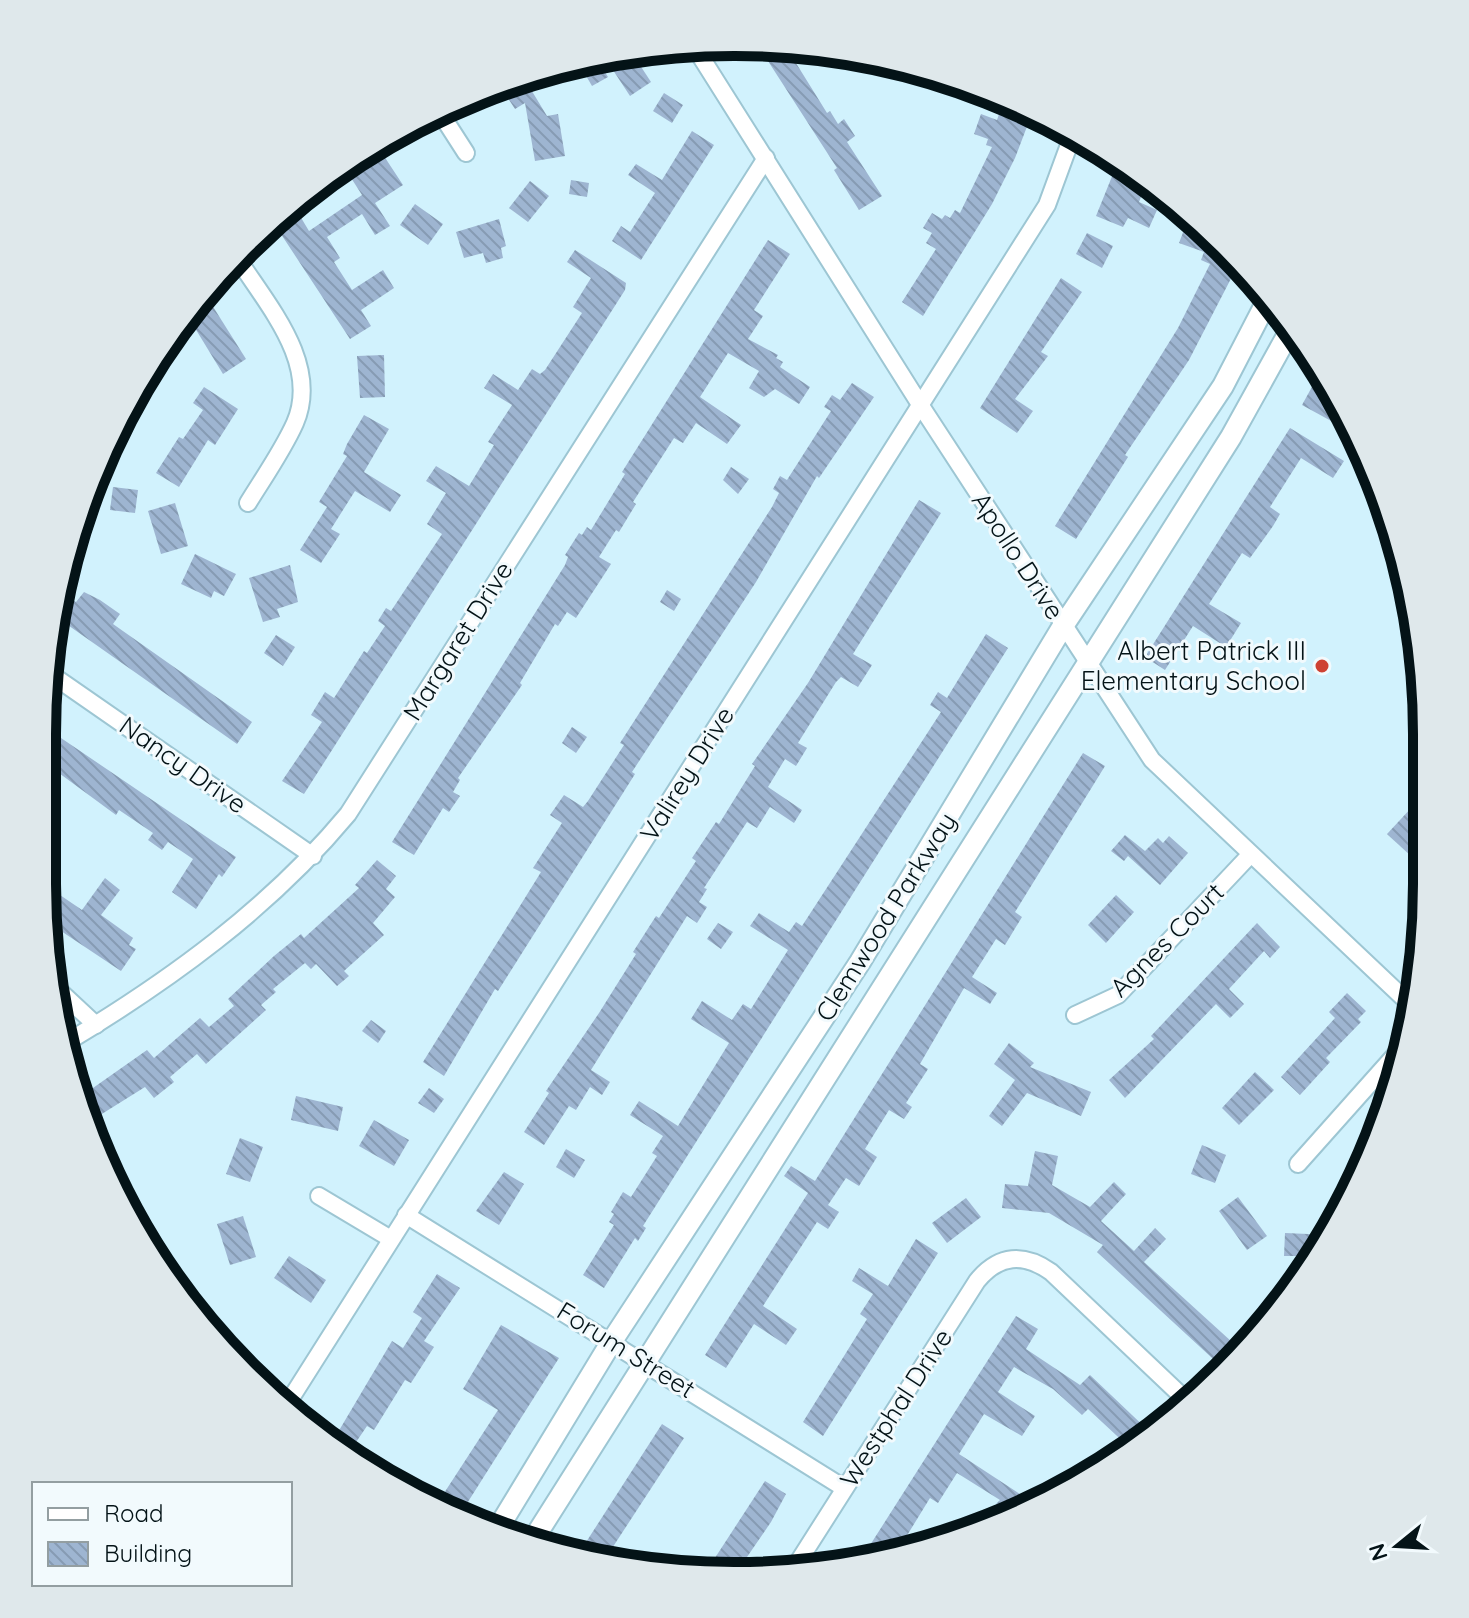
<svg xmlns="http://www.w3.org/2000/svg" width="1469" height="1618" font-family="Quicksand,sans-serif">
	<defs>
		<pattern id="building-back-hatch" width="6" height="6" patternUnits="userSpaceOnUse" patternTransform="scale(2)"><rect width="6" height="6" fill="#9eb5d1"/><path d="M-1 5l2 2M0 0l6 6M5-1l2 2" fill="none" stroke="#869bb3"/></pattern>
	</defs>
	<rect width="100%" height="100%" fill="#d1f2fd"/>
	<g fill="url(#building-back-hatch)">
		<polygon points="757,44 786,47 827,113 830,111 838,124 844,119 855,136 847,142 882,196 859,210 834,170 837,168"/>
		<polygon points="632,53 651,82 630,96 611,67"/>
		<polygon points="600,64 608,77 592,86 585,74"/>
		<polygon points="524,78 547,116 558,114 565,156 535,161 525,103 515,109 500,86"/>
		<polygon points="664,93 683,105 672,123 653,111"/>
		<polygon points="1002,105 1031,116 1015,158 992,204 923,316 902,302 936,249 926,243 932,233 923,228 932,213 942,219 945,215 950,218 955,210 960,213 992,147 986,145 988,139 974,134 981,114 997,120"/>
		<polygon points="692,131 714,145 641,260 612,241 621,226 630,232 655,193 628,175 636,164 662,180"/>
		<polygon points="378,147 403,185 375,203 390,226 375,235 362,214 327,237 340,258 334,262 352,290 383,270 394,288 361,310 371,326 350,339 273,222 294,206 309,231 362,195 346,170"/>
		<polygon points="1117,164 1147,182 1139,202 1157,210 1149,228 1128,218 1123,227 1096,216"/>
		<polygon points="571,180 589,183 587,197 569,194"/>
		<polygon points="530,181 549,196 528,222 509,208"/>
		<polygon points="415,204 443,224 428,245 400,225"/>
		<polygon points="499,219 506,246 501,248 503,258 486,263 483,253 464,258 456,232"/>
		<polygon points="1187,222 1204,228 1239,263 1189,360 1125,455 1128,457 1076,539 1055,526 1178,328 1210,264 1201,260 1204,252 1179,243"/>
		<polygon points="1087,233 1113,246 1102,268 1076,254"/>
		<polygon points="768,240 790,254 754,310 763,316 748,339 778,355 776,358 783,362 780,367 810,387 799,404 775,389 764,397 749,388 759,371 728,353 700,397 741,425 727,444 696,423 683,443 674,438 633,502 636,504 619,532 616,530 599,557 611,564 576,618 567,612 558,626 555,624 520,683 522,685 458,778 460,780 453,792 460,796 449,812 443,808 414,855 392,842 565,565 568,557 565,555 579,533 582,535 587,527 591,530 625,474 622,472"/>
		<polygon points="575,250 626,283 625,290 304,794 282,781 322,722 311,715 325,692 334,698 364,651 367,653 385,626 378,621 386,608 391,611 442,534 427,524 446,493 426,481 436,466 469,486 494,445 488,442 512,405 484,388 493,374 518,390 532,369 540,374 545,370 582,313 573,307 591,278 567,262"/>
		<polygon points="1061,278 1082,292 1041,352 1048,356 1015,399 1033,411 1017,433 980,408"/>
		<polygon points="205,294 246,359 223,374 187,315"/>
		<polygon points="384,355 385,397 360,398 357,356"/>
		<polygon points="852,383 874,397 819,478 817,476 756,582 632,772 635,774 498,991 495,989 444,1076 423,1062 541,872 533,868 562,823 550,815 564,795 583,807 588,801 624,745 620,743 772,507 779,493 773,489 780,476 787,480 831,411 824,407 832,395 840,400"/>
		<polygon points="1313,385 1336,398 1341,408 1333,422 1302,405"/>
		<polygon points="204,387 238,409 215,445 208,440 179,487 156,473 179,437 183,439 203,410 193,403"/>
		<polygon points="364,415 389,429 364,472 401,495 390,512 355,491 331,529 340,534 321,563 300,550 327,507 319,502 347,456 343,454 347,444"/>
		<polygon points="1290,428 1344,461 1333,478 1301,458 1270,507 1280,514 1273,526 1250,558 1242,553 1209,604 1241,623 1226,647 1193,626 1165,670 1145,657"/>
		<polygon points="731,467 749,479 738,494 723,480"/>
		<polygon points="113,487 138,490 135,513 110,510"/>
		<polygon points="919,500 941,513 853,654 872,665 858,687 841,677 836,682 798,743 807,748 796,766 785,759 768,787 802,810 794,823 770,807 757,828 747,822 704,888 707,889 699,902 707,907 697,923 687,916 591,1070 610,1082 602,1095 590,1087 576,1110 569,1106 544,1145 524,1132 549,1093 546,1091 599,1013 636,954 633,952 656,916 659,918 696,861 692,858 716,822 719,824 755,766 752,764 808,683"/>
		<polygon points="175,503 188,546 161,554 148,511"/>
		<polygon points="195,554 236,574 224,596 214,591 211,598 181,584"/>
		<polygon points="290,565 298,602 277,609 280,617 263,622 249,578"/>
		<polygon points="58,590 76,602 84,592 100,600 120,614 113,624 252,722 237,744 55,616"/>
		<polygon points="667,590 681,599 674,611 660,602"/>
		<polygon points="986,634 1008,648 643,1226 646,1228 638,1241 635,1238 604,1288 583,1275 614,1225 609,1222 614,1214 611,1212 623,1192 631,1197 657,1156 652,1153 663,1136 630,1115 639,1101 678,1126 729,1043 691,1019 702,1001 732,1020 743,1004 751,1009 788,950 750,926 759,913 789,932 796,922 802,926 941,712 930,705 938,692 947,698"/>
		<polygon points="276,635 295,647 283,666 264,653"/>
		<polygon points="572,727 587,737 576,753 562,743"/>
		<polygon points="61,738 236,857 222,877 219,874 196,909 172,892 193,859 168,842 162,850 148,840 153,833 119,810 116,815 48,765 48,758"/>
		<polygon points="1083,753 1105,766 1015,912 1022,917 1005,945 996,939 972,977 997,993 990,1004 964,988 920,1064 928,1069 906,1103 912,1107 904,1119 889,1110 865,1149 877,1157 859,1186 846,1178 828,1205 839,1212 828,1229 817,1222 763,1306 797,1329 786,1345 754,1324 726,1368 705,1355 808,1193 784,1176 791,1166 815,1181"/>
		<polygon points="1426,792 1426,794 1424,868 1387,834"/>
		<polygon points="1125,835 1145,851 1158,838 1163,843 1169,836 1188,853 1160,885 1128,856 1124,861 1111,851"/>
		<polygon points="377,860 396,876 386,889 395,897 373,923 384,935 344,971 349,976 337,986 316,964 311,969 305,963 273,989 276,992 261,1005 266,1010 206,1064 197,1054 170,1077 174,1082 154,1098 145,1087 97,1117 83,1095 147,1050 154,1058 200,1018 209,1027 234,1006 228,999 274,956 301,934 304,938 359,888 355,885"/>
		<polygon points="105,878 120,890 101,915 133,938 129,945 136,949 121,971 46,921 45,915 60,895 82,910"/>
		<polygon points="1116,895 1134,912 1106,943 1088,925"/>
		<polygon points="718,923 733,932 721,949 707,939"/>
		<polygon points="1257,923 1280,947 1270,958 1264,951 1229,989 1244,1004 1230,1018 1216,1004 1125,1098 1109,1080 1154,1039 1151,1036"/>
		<polygon points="1347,993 1366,1011 1358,1019 1361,1022 1326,1058 1330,1062 1300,1095 1281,1077 1335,1018 1329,1012"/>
		<polygon points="371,1020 386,1031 378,1043 362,1031"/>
		<polygon points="1009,1043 1034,1063 1030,1067 1091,1092 1081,1116 1027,1093 1002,1126 989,1116 1015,1080 994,1064"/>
		<polygon points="1255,1072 1274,1090 1239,1125 1222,1108"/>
		<polygon points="429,1088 444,1099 434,1113 418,1103"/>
		<polygon points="296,1096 343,1107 338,1131 291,1120"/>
		<polygon points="374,1120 409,1140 394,1166 359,1146"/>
		<polygon points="240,1138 263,1147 250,1182 226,1174"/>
		<polygon points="1202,1145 1226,1155 1215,1183 1191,1174"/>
		<polygon points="566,1149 585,1160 574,1178 556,1167"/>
		<polygon points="1035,1151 1058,1156 1052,1185 1090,1207 1114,1182 1126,1194 1101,1221 1134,1251 1155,1228 1166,1239 1144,1262 1243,1352 1224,1369 1097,1252 1103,1245 1049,1213 1002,1208 1005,1184 1028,1186"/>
		<polygon points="504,1172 524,1184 499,1225 476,1211"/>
		<polygon points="1238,1197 1267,1236 1247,1250 1219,1211"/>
		<polygon points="966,1198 981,1217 947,1243 932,1223"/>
		<polygon points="243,1216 256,1257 230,1265 217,1224"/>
		<polygon points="1285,1233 1331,1235 1300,1278 1301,1256 1284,1256"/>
		<polygon points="916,1239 938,1253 823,1436 803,1422 867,1319 860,1314 873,1294 852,1281 859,1268 888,1286"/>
		<polygon points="289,1256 326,1280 311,1303 274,1278"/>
		<polygon points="437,1274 460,1288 424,1341 434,1347 411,1383 405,1380 374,1430 367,1426 348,1454 331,1444 392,1341 403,1348 422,1318 413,1312"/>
		<polygon points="1016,1316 1038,1329 1026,1349 1080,1385 1090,1375 1153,1435 1130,1448 1088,1409 1082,1415 1053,1389 1014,1367 998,1392 1035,1416 1022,1436 984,1414 959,1454 1026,1498 1009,1516 996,1504 1000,1500 957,1473 938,1503 930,1498 895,1555 858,1564"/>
		<polygon points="501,1325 559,1358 459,1516 435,1507 498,1410 463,1389"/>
		<polygon points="662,1424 684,1438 605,1559 594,1558 581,1550"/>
		<polygon points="765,1481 786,1494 771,1522 734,1576 730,1575 711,1564"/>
	</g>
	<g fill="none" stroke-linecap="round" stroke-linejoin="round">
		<g stroke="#9dc6d3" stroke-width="20">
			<g id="minor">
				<polyline points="694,46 921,406 1152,760 1413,1007"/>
				<polyline points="439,111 466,153"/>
				<path d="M236,256C266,304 321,363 295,423C283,450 264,477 248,503"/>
				<polyline points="52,675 313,856"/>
				<polyline points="52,984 96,1025"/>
				<polyline points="1075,1015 1118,995 1250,855"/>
				<path d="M64,1044C169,981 269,909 348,814L766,158"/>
				<polyline points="1298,1164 1405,1044"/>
				<polyline points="319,1196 391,1239"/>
				<polyline points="406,1215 844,1488"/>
				<polyline points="286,1406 1047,205 1073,134"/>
				<path d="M793,1570L977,1281C999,1254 1024,1253 1051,1272L1188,1402"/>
			</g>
		</g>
		<g stroke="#9dc6d3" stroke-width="24">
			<g id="tertiary">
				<polyline points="497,1530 612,1341 860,962 1063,626 1223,386 1268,299"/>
				<polyline points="531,1543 1231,437 1292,327"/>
			</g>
		</g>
		<use href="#minor" stroke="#fff" stroke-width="16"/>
		<use href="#tertiary" stroke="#fff" stroke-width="20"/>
	</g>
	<circle fill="#ce4132" stroke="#f2fafd" stroke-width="3" cx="1322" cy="666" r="8"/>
	<g text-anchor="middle" stroke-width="6" stroke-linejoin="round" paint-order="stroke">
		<g font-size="26" fill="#041317" stroke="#f2fafd">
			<text transform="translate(1018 556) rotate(57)" y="9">Apollo Drive</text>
			<text transform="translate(458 641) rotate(-58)" y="9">Margaret Drive</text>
			<text transform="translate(183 765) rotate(35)" y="9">Nancy Drive</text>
			<text transform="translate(687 774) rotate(-58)" y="9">Valirey Drive</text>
			<text transform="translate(886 917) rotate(-58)" y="9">Clemwood Parkway</text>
			<text transform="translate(1167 940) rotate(-45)" y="9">Agnes Court</text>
			<text transform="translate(626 1350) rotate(32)" y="9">Forum Street</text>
			<text transform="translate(896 1408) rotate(-57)" y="9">Westphal Drive</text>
		</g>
		<g font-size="26" fill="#041317" stroke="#f2fafd" text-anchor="end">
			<text x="1306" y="660">Albert Patrick III<tspan x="1306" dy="30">Elementary School</tspan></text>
		</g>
	</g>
	<path d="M0 0H1469V1618H0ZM734 56H735A678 678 0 0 1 1413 734V884A678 678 0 0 1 735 1562H734A678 678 0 0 1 56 884V734A678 678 0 0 1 734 56Z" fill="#dfe8eb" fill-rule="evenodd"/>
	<path fill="none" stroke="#041317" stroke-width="10" d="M734 56H735A678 678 0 0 1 1413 734V884A678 678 0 0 1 735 1562H734A678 678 0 0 1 56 884V734A678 678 0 0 1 734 56Z"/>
	<rect x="32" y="1482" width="260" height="104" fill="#f2fafd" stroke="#939ea1" stroke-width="2"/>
	<rect x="48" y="1508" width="40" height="12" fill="#ffffff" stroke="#939ea1" stroke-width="2"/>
	<text x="104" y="1522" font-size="24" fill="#041317">Road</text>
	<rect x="48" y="1542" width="40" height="24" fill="url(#building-back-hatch)" stroke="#939ea1" stroke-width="2"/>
	<text x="104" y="1562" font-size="24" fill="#041317">Building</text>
	<g transform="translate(1397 1546) rotate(252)" stroke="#f2fafd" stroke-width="6" paint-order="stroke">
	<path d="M0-6L14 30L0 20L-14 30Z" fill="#041317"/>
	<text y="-12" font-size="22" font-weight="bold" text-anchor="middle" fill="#041317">N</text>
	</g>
</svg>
